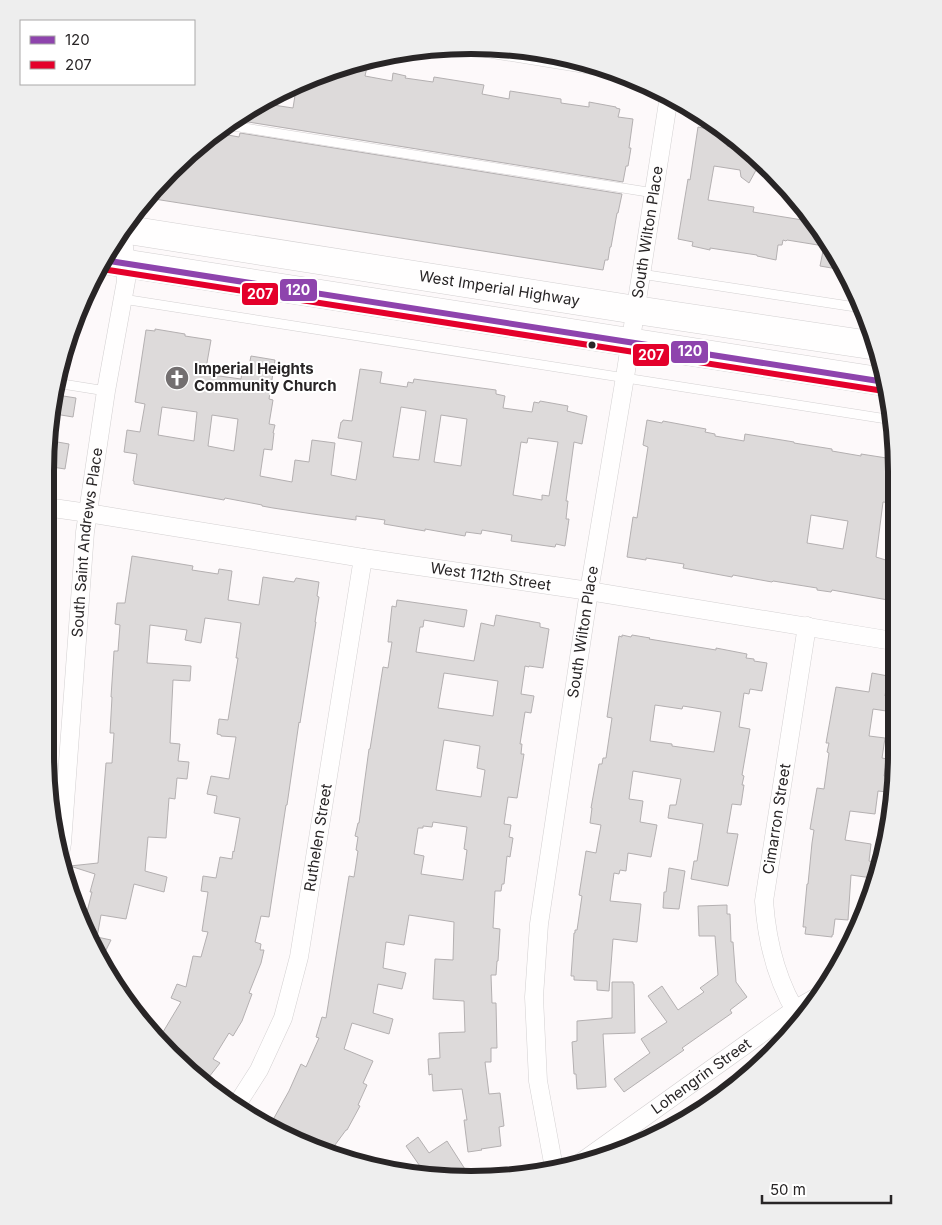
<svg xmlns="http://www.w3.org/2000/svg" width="942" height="1225" font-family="Inter,sans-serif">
	<rect width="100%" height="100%" fill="#fdf9fa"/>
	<g fill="#dddada" stroke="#b4b0b1" fill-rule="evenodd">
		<polygon points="351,64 367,67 365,76 392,81 393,73 406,76 405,78 433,82 434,77 484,85 482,94 509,99 510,91 561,99 561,103 589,107 589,102 616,107 616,108 620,109 618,117 633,119 629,148 631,148 628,166 626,166 623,182 242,121 244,112 260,103 293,108 297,83 308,77"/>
		<polygon points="710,118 729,134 727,146 748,150 761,161 749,183 741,177 740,170 714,166 708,200 754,207 753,212 815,222 825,235 843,270 820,266 824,246 787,240 786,241 783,240 782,245 778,245 776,260 757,256 757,255 710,248 710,250 692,246 693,242 678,239 688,179 690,180 698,127 708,129"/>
		<polygon points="217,133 239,137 240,133 622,194 618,213 617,213 611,247 610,247 608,260 605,260 603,270 148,198"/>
		<path d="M155,329L185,334V336L211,340L205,374L241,379L243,365L249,366L251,356L275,360L269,399L273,400L269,424L275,425L273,433H274L272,450L264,449L260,476L292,482L295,460L309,462L312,440L335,443L331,475L356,480L362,442L338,438L341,422H342L343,420L352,421L360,369L382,372L380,383L407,387L408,382L413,383L414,379L496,390V394L505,396L503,408L532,412L534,402L539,403L540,401L568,406L567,411L587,416L582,444L574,442L566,501H568L566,519H569L565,546L556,544L555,547L511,541L512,535L482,530L481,534L466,532L465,536L425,529V531L384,524L385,520L356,516V520L313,514L273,508L262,506V505L225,498L224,500L134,484V481H133L137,454L124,452L127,430L140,432L145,404L135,402L146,330L155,331ZM162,407L197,412L194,441L158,435ZM401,407L426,411L419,460L393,457ZM212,415L238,419L234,451L208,446ZM441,415L467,419L461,466L434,462ZM528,438L558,442L549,496L542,495V500L513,495L521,442L527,443Z"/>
		<polygon points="57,395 76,398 73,417 55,414"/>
		<path d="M647,420L662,423L663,421L706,429L705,432L715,434V436L744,441L745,434L794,442V443L832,449V451L861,456V454L893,459V503L883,502L876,557L889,561L888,568L893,569L888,600L832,590L831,592L817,590V588L773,581L772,582L733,575L732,577L683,568L684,564L646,558V560L627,557L633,517L637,518L648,447L643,445ZM811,515L848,521L843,549L807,543Z"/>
		<polygon points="46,440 69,444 65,469 46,466"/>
		<polygon points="132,556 193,566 192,570 218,574 219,569 232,571 228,600 259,605 263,577 294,582 296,578 319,582 317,596 319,597 315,622 316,622 300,723 299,722 287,805 286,805 269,917 261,916 255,942 261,944 260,950 264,950 261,963 249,993 252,994 242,1021 233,1036 229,1033 213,1059 220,1063 205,1082 173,1057 180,1049 160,1037 181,1002 171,998 177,984 186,987 193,956 201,957 208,932 202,931 208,892 201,891 203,876 216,878 220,857 232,859 233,851 234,852 240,818 214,813 217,796 207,794 211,776 229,779 236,737 221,736 221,735 217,734 219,719 228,720 238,658 236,658 241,623 205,618 201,643 185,640 187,630 150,625 147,663 191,666 190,681 173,680 170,743 180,744 178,761 189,762 187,779 177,778 175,799 169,798 166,838 148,837 145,871 167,877 164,892 134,884 126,919 101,915 97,937 111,940 100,962 84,924 92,892 90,892 95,874 70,866 98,863 106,763 112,763 114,733 110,733 112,697 111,697 114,651 118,651 120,625 115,624 117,603 125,603"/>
		<path d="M397,600L467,610L464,627L424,620L423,627H420L416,652L474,661L481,623L494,626L496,615L540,623V627L549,629L543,668L529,666V667L525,666L521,694L534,696L531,713L525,712L520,744H522L521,754H524L517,798L508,797L504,824L511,825L509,837L513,838L510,857L507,856L504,884H502L501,891H495L493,928L500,929L498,961H497L496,975H491L492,1003H496L497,1048H491V1062H485L489,1094L500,1093L504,1126L499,1127L501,1146L481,1149L482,1150L468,1152L464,1120H467L462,1089L433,1091L432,1074L429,1075L428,1059L440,1058L439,1033L465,1032L464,1001L433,999L435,959L453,960L454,922L409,915L404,945L386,942L383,968L406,973L402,989L378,984L373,1013L393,1019L389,1034L352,1023L344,1049L373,1061L363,1083L367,1085L358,1105L360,1106L347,1130H346L332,1149H328L269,1127L289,1091L301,1064L306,1067L319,1038L316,1037L322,1017L326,1018L349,876L354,877L358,851L356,850L358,837L355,836L358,823H359L369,749H370L383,667L388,668L392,642H388L392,606L396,607ZM444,673L498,681L493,716L438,708ZM444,740L480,746L477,768L485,770L481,797L436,790ZM433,822L467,827L464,849L467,850L463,880L421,874L424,856L414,854L418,828H423V826L432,827Z"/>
		<path d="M622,635L631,637L632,635L650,638L649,639L716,650V648L747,654L746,658L754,659V661L767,663L762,691L750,689L749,694L744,693L739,727L750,729L742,775L744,776L742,785H744L741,805L732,804L727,833L738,834L728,886L691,879L694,861H697L703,824L668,818L670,805H676L681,779L633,771L629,799L643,801L640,822L657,825L651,857L628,853L626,871L620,870L619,874L614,873L610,901L641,904L637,942L613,939L609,991L597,990V981L574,980V976H571L574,933H575V930H577L582,896L579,895L586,851L596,853L601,825L590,823L592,808H591L599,764H602L603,758H606L612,718L607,717L619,636L622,637ZM655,705L682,709L683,706L721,712L714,752L672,746V744L650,741Z"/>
		<polygon points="872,673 888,676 885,696 893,697 893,712 873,709 869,736 885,738 882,758 887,759 884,776 890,777 887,792 878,791 875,814 850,811 845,840 871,844 869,861 874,862 872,878 851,875 848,920 835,919 833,935 832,935 832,937 805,934 806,927 803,927 807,884 808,884 812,843 814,830 810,829 817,788 824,789 829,753 827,752 829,743 826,743 836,687 869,692"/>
		<polygon points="669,868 685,871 679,909 663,908 664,892 666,892"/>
		<polygon points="727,905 727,914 730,914 731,942 733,942 736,982 747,997 730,1010 732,1013 682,1048 684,1050 624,1092 614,1079 650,1053 641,1039 667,1022 648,996 662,986 678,1010 704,992 700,988 718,975 715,936 699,936 698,906"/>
		<polygon points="612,982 633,982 633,984 634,984 635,1033 603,1034 606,1087 577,1089 576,1074 574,1074 572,1042 577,1041 577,1021 612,1018"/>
		<polygon points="418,1137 429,1153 447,1141 470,1177 427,1174 425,1171 424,1172 406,1146"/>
	</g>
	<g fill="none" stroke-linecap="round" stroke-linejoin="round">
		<g stroke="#d3d0d1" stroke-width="10">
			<g id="service">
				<polyline points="226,125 654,193"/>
				<polyline points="641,274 862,308"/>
				<polyline points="123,299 893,420"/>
				<polyline points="56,383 106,391"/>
			</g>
		</g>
		<g stroke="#d3d0d1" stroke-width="19">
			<g id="minor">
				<polyline points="468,45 592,65"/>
				<path id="s1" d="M46,507L88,513L363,558L589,591L893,641"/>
				<path id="s2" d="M59,859L62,843L85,532L106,391L126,281V264L122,230"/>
				<path id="s3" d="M801,1020C777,984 767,943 764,901L807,626"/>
				<path id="s4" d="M236,1106L259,1070L283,1018L299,957L363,558"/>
				<path id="s5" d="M580,1163L794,1010L824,993"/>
				<path id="s6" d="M554,1168L538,1081L534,997L539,924L589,591L625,377L669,96"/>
			</g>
		</g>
		<g stroke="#d3d0d1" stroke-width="29">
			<g id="primary">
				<path id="s7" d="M122,229L636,310L877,346"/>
				<polyline points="103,260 885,382"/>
			</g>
		</g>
		<use href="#service" stroke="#fffefe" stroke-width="9"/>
		<use href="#minor" stroke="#fffefe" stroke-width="18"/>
		<use href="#primary" stroke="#fffefe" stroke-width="28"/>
		<g stroke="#fff" stroke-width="10">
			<polyline id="bus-1" points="103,260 885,382"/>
		</g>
		<g stroke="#fff" stroke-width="10">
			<polyline id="bus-2" points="102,269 884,391"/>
		</g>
		<use href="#bus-1" stroke="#8e44ad" stroke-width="6"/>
		<use href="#bus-2" stroke="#e4002b" stroke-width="6"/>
	</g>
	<defs>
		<g id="church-disc" transform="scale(1.25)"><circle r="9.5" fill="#736f70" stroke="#fff"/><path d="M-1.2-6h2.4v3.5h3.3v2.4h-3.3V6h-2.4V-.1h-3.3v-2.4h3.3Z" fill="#fff"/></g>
	</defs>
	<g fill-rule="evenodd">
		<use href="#church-disc" x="177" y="378"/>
	</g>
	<circle fill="#282526" stroke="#fff" stroke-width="2" cx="592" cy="345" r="4.5"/>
	<g text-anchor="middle" stroke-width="4" stroke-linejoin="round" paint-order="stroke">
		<g font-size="15" fill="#282526" stroke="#fff">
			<text dy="5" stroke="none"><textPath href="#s6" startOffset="946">South Wilton Place</textPath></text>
			<text dy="5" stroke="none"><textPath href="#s7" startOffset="382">West Imperial Highway</textPath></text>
			<text dy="5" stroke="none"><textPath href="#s2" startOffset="318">South Saint Andrews Place</textPath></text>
			<text dy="5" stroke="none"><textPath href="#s1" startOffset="450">West 112th Street</textPath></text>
			<text dy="5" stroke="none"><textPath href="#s6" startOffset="541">South Wilton Place</textPath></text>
			<text dy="5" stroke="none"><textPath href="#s3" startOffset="209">Cimarron Street</textPath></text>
			<text dy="5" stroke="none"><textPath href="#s4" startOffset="284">Ruthelen Street</textPath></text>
			<text dy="5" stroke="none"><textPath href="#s5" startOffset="149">Lohengrin Street</textPath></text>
		</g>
		<g font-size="15" font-weight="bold" fill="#282526" stroke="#fff" text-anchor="start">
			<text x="194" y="374">Imperial Heights<tspan x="194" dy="17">Community Church</tspan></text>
		</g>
	</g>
	<path d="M0 0H942V1225H0ZM471 54H471A417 417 0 0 1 888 471V754A417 417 0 0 1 471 1171H471A417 417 0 0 1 54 754V471A417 417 0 0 1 471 54Z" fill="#eee" fill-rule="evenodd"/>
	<path fill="none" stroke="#282526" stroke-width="6" d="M471 54H471A417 417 0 0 1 888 471V754A417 417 0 0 1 471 1171H471A417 417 0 0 1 54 754V471A417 417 0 0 1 471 54Z"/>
	<g stroke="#fff" stroke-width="2">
		<rect x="279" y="278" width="39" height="24" rx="5" fill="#8e44ad"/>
		<rect x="241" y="282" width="38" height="24" rx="5" fill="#e4002b"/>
		<rect x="670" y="340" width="39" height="24" rx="5" fill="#8e44ad"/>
		<rect x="632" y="343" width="38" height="24" rx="5" fill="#e4002b"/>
	</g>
	<g font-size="14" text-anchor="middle" font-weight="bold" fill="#fff">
		<text x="298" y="295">120</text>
		<text x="260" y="299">207</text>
		<text x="690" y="356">120</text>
		<text x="651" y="360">207</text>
	</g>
	<rect x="20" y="20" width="175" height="65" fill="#ffffff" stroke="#a9a8a8"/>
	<rect x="30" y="36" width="25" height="8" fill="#8e44ad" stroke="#a9a8a8"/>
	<text x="65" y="45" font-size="15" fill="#282526">120</text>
	<rect x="30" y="61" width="25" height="8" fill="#e4002b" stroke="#a9a8a8"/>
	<text x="65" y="70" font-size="15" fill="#282526">207</text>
	<path d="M762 1195v8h129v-8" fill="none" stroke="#282526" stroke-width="2.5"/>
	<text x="770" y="1195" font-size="15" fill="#282526" stroke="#ffffff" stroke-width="4" paint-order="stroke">50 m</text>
</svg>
